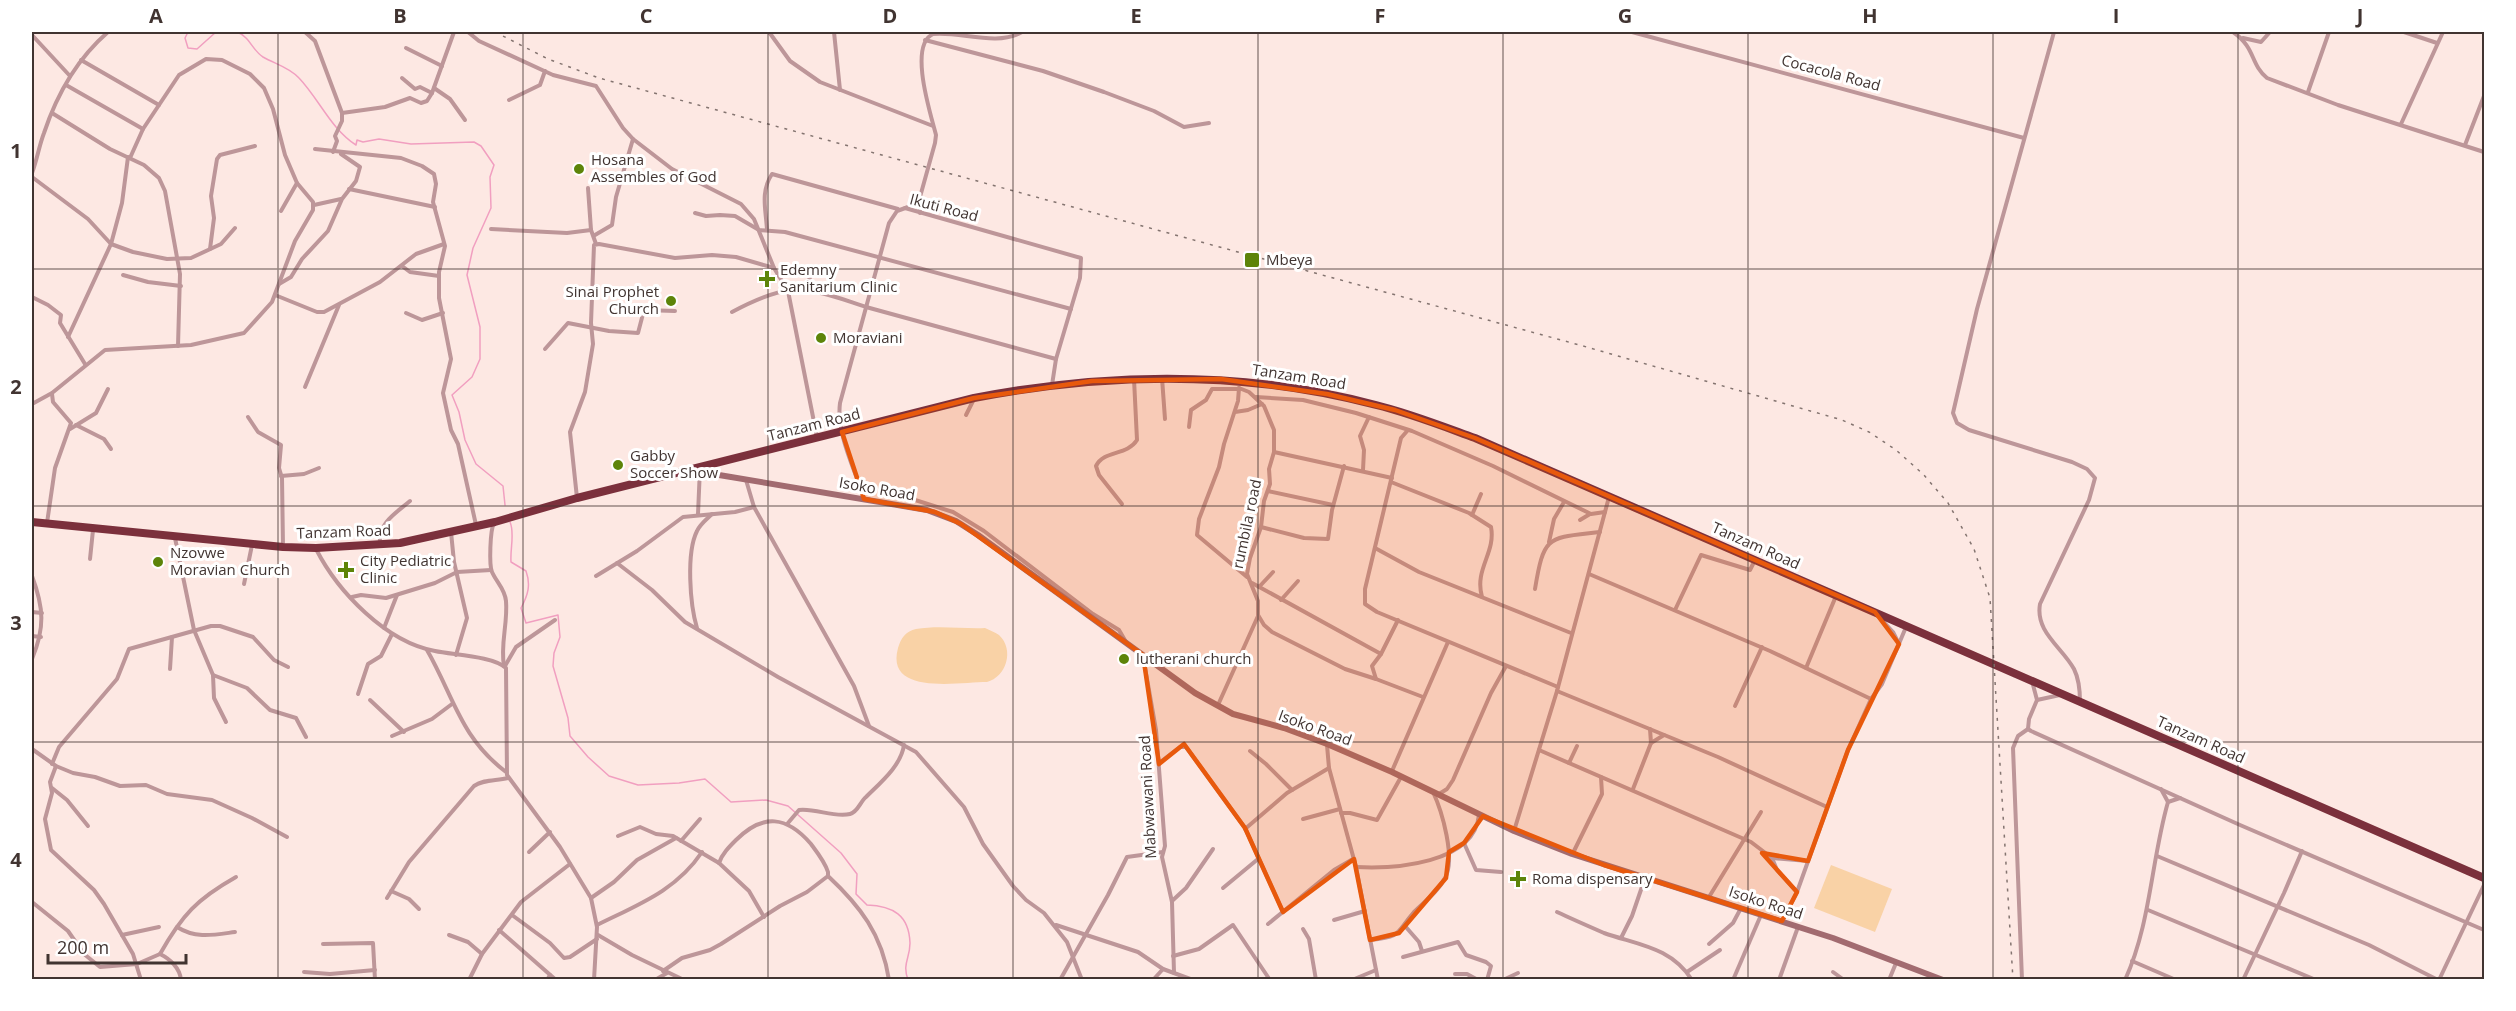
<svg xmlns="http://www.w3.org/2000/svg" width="2516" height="1011" font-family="'Open Sans',sans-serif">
	<rect width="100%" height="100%" fill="#fde8e3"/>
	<g fill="#f9d2a6">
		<path d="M985,628C989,630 995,632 999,635C1015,650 1006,677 987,682C959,682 885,696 898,648C901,638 906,631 916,629C938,625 963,629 985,628Z"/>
		<polygon points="1831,865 1892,889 1875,932 1814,908"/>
	</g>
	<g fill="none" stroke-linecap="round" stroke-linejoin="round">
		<g stroke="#f19fc0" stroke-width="1.5">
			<polyline points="188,32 185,38 188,48 197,49 216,32"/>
			<path d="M237,32C250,37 252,50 263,57C275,64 289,67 299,78C319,99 331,129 356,145L357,140L363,142L379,139L411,144L474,142L481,146L494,165L490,177L491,208L473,248L467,275L480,327V359L472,377L452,395L459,412L465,440L476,464L503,486L505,505"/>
			<path d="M510,522C515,533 510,548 511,562L526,571C531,585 528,595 521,608L526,623L558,615L560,637L554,653L553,666L568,718L570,736L588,757L609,776L638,785L679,783L705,779L731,802L766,800L788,806L841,853L857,874L856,894L867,905C893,906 909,915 910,943C910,959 902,963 908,980"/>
		</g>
		<g stroke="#bd9699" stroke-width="4">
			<polyline points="305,32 315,41 342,113 342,121 335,136 337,141 333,152"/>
			<polyline points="468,32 479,41 553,75 596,86 623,128 633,139 672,169 741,204 754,219 774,268 788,291 817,437"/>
			<polyline points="769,32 790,61 820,82 933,126"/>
			<polyline points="834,32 840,90"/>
			<polyline points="1632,32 2024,138"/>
			<path d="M2054,32L1977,309L1953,413L1957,423L1969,430L2072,462L2087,469L2095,478L2089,500L2040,604C2035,632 2062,647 2074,669C2079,679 2080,690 2080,702"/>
			<path d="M2233,32C2256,48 2250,64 2267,78L2338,105L2484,152"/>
			<polyline points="2404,32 2437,43"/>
			<polyline points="32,35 70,76"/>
			<polyline points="2243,38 2261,42 2270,32"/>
			<polyline points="925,40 1043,71 1104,92 1154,111 1184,127 1209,123"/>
			<polyline points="406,48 442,66"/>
			<polyline points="81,60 159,105"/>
			<polyline points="402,78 415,89 420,87 432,93"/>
			<polyline points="66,85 143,129"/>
			<polyline points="434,88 450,99 465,120"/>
			<polyline points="2308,92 2329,32"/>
			<polyline points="509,100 540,85 545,71"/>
			<polyline points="52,113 110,149 144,165 159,178 165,191 180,274 178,346"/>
			<polyline points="342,113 385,107 410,98 421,103 427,101 432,93 454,32"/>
			<polyline points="2401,124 2443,32"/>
			<polyline points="2465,145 2484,96"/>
			<polyline points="315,149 401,158 422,166 434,174 436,184 433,202 445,246 439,272 439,298 451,359 443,393 451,430 458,444 476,525"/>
			<path d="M32,173C37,160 39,146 44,133C57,94 78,58 108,32"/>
			<polyline points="32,177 88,219 111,244 133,252 167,259 191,258 221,244 235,228"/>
			<polyline points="588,188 591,230"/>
			<polyline points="349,189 435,207"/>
			<polyline points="314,205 341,199"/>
			<polyline points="905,208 1081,258 1080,278 1056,359 1052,385"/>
			<polyline points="281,211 297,183"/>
			<polyline points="695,213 706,216 720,215 735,216 759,230 785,232 1071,309"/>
			<polyline points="920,213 920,198"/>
			<polyline points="491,229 567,233 591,230 596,244"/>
			<path d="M767,230C766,210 760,192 772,174L898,209"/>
			<polyline points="595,235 612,225 616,197 633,139"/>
			<polyline points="210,249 214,218 211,196 217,159 220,155 255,146"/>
			<polyline points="402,266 410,272 439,276"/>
			<polyline points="123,275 148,282 181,286"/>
			<polyline points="279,284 291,277 302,259 328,231 342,199 356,181 360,167 341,154"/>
			<polyline points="796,289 807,284 814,269"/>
			<polyline points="275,295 317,312 324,312 380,282 416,254 444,244"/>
			<polyline points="32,297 48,305 61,315 60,323 85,364"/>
			<polyline points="866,307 1056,359"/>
			<path d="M732,312C749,303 774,291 793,290C817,289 844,300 867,307"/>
			<polyline points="406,313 422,320 443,313"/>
			<polyline points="68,337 111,244 122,203 128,157"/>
			<polyline points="545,349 568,323 609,331 638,333 644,310 675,311"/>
			<polyline points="1162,378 1165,419"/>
			<polyline points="305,387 339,305"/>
			<polyline points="1239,388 1249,392 1264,406 1274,430 1274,452 1269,469 1270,484 1264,501 1261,527 1250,558 1247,574 1258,601 1258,615 1264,625 1272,632 1345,669 1376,679"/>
			<polyline points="1239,388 1238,401 1224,444 1219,467 1199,519 1197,535 1247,577"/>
			<polyline points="1256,397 1303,400 1356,413 1412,431 1493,466 1591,514 1605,512"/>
			<polyline points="32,404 52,393 105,350 191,345 244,333 272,302 295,241 313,210 313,202 297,183 285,155 273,109 264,88 250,74 222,60 206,59 179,75 143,129 130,158"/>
			<polyline points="1235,412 1248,410 1262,404"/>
			<polyline points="966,415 974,399"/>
			<polyline points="248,417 258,432 281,445 279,468 282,478 283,546"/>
			<polyline points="76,425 104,439 111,449"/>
			<polyline points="1189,427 1191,410 1206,400 1212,389 1239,389"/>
			<polyline points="70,429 96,413 108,389"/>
			<polyline points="1408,430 1401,438 1365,589 1365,604 1377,612 1558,687"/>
			<polyline points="1274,452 1392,478"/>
			<polyline points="1363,470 1364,450 1360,436 1369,417"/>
			<polyline points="281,476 304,474 319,468"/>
			<polyline points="746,480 754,507 854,686 869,726"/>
			<path d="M1391,482L1469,513L1491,527C1496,553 1474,569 1482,597"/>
			<polyline points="1268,491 1333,505"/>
			<polyline points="577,498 570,432 585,392 593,344 591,323 594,245 599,244 675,258 712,255 736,257 774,268"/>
			<path d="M864,499C855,469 836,434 840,403L889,223L897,211L908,207L920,197L935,143L936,135C931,115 908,45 933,34C961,31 996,47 1022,32"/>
			<polyline points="912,499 953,512 984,531 1093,614 1119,630 1126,642"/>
			<path d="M1122,504L1099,475L1096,466C1104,450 1127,456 1137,440L1134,379"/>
			<polyline points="698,514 700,468"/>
			<polyline points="1472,515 1481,494"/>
			<polyline points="1580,520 1590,514"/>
			<polyline points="47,523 55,468 71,423 53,402 52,394"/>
			<path d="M494,523C490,530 489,565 492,572C497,583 505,589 506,601C508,623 500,645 504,666"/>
			<polyline points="1261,527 1304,538 1328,539 1332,510 1344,466"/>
			<polyline points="451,532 454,562 467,618 456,655"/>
			<polyline points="175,538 194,630 213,675 214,698 226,722"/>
			<polyline points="1549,542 1554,519 1564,502"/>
			<path d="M380,543C378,523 396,513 410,501"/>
			<polyline points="1375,548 1419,572 1571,633"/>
			<path d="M316,549C338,592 386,642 435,651C453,655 493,656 506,668L507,775L560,847L591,898L597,927L594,980"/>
			<polyline points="90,559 93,530"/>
			<polyline points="617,563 652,590 685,622 778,677 916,752 964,807 983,844 1013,886 1026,900 1044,913 1067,942 1082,980"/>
			<polyline points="1589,574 1770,651 1871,699"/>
			<path d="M32,576C44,608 45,628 32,659"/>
			<polyline points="596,576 637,551 683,517 735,512 754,507"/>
			<polyline points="1252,583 1381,654"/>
			<polyline points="244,584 252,545"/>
			<polyline points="1259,587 1273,572"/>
			<path d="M1535,589C1544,534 1548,538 1600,532"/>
			<polyline points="352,597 361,595 386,598 435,583 457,572 491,570"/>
			<polyline points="1281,600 1298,581"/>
			<polyline points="1675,610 1701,555 1750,570 1755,560"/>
			<polyline points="32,612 42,613"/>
			<polyline points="1879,617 1893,632 1899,644"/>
			<polyline points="1398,620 1381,654 1372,666 1376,679 1423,697"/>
			<polyline points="384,628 397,595"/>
			<path d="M697,628C690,605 686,553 697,531C700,524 707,519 712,514"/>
			<polyline points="32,636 41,637"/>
			<path d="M427,650C454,697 460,737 506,772"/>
			<polyline points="1143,656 1156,730 1165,846 1162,857 1172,902 1174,973"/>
			<polyline points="505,666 516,647 555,620"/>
			<polyline points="1806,668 1836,596"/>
			<polyline points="170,669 172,637"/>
			<polyline points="213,675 247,688 270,710 296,718 306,737"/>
			<polyline points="2032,681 2037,700 2029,719 2028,729 2031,731 2240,825 2484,930"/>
			<polyline points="32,689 32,691"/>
			<polyline points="1557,691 1718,757 1827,807"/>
			<polyline points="358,694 368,664 381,656 392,634"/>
			<polyline points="370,700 404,732"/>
			<polyline points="2037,700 2060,695"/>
			<polyline points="1218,705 1258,616"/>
			<polyline points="1735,706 1762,647"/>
			<polyline points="392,736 432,719 452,704"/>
			<polyline points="1651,743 1664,735"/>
			<polyline points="1327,745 1329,768 1356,867 1378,980"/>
			<polyline points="32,749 56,766 73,773 95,777 120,786 146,785 167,794 212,800 252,818 287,837"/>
			<polyline points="1539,750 1751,842 1772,858 1808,861"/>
			<polyline points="1250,751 1266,764 1292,790"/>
			<polyline points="1159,763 1180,747 1186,747 1245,828 1283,912"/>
			<polyline points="1569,763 1577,746"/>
			<polyline points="52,764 59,747 117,679 129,649 211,626 220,626 253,637 274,660 288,667"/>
			<polyline points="56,766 50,782 52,793 45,819 51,850 94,890 104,904 133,954 141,980"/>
			<polyline points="1392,771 1448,642"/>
			<polyline points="52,788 67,800 88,826"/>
			<polyline points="1633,789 1651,743 1650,729"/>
			<polyline points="2161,789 2168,802"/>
			<polyline points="1439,794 1447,789 1453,780 1491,693 1506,666"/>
			<polyline points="1341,813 1350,813 1377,820 1401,777"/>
			<polyline points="1303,819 1340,809"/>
			<path d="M788,823L799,810C816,808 834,818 850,814C858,812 860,802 866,797C880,783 901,766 904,745"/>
			<polyline points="1245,829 1287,793 1329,768"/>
			<polyline points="1514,831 1557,691 1609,497"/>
			<polyline points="618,836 640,827 656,834 673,836 719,863 749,891 764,917"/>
			<polyline points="681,841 700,819"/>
			<polyline points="1464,843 1476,870 1501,872"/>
			<polyline points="529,852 550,832"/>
			<polyline points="1573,853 1602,794 1601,777"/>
			<polyline points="2157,856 2369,945 2438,980"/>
			<polyline points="1772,858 1777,870 1797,892"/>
			<path d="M1356,867C1394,869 1474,864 1479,815"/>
			<path d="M828,876C860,906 882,934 889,980"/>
			<polyline points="1223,888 1258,859"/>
			<polyline points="391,891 409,899 419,909"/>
			<polyline points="1709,897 1761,812"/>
			<path d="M387,898L409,862L474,786C484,779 496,781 508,778"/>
			<polyline points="591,898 614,882 637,860 676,838"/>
			<polyline points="1172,901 1186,888 1213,849"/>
			<path d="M32,902L68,931L84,954L100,967L137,964L160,954C170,959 180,968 181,980"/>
			<polyline points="2148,910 2316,980"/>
			<path d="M1557,912C1572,919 1588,926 1604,933C1638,945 1671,947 1692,980"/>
			<polyline points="512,915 550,943 564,958 570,957 597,939"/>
			<polyline points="1334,920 1365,911"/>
			<polyline points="1782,921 1797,892 1848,750 1871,699 1882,684 1906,627"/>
			<polyline points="1268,924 1334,870 1353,859"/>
			<path d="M597,925C637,905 676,891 702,852"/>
			<polyline points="1056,925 1138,952 1163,969 1193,980"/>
			<polyline points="1405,926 1419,942 1422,951"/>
			<path d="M177,927C196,939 213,935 235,932"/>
			<polyline points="1303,929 1309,939 1316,980"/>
			<polyline points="499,930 556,980"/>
			<polyline points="122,935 159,927"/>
			<polyline points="449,935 468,942 482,954"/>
			<polyline points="598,935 632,955 684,980"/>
			<polyline points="1621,938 1632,916 1645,878"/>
			<path d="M1370,940C1403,936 1395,934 1414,912C1425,901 1438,892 1445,878C1456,859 1442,811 1433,792"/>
			<polyline points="323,944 373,943 375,980"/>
			<polyline points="1709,944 1733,923 1741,908"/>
			<path d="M160,954C182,915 197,899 236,877"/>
			<polyline points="1173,956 1199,949 1233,925 1270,980"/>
			<polyline points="1403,957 1458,942 1466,955 1486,962 1491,966 1487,980"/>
			<polyline points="2132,961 2176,980"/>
			<path d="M663,971L682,958L710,950L721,944L780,906L807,892L828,876V872C825,862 817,852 811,844C787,816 763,813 736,840C729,847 722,854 719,863"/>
			<polyline points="304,972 330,974 375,970"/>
			<polyline points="1687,972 1720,950"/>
			<polyline points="1833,972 1844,980"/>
			<polyline points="1455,974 1467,974 1478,980"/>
			<polyline points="469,980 482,954 521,902 570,864"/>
			<polyline points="547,980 550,975"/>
			<polyline points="655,980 667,973"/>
			<polyline points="1060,980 1108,895 1127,857 1163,852"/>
			<polyline points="1153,980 1163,969"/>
			<polyline points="1352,980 1376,970"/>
			<polyline points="1503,980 1518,973"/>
			<polyline points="1733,980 1761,915"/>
			<polyline points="1779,980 1798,927"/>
			<polyline points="1889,980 1896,963"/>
			<polyline points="2022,980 2013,748 2018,736 2028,729"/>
			<path d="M2125,980C2151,923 2151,861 2168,802L2180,798"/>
			<polyline points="2243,980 2284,893 2302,851"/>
			<polyline points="2439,980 2484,885"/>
		</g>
		<polyline stroke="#a26b70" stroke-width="6" points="706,467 712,473 719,475 927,510 956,521 978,535 1195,693 1233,714 1284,728 1327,744 1392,772 1514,831 1572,854 1833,938 1943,980"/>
		<path stroke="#7b303c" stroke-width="8" d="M32,522L283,547L316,548L400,543L495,522L577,498L974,398C1108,372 1243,370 1376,405C1409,413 1442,426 1475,438L2484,878"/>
		<polyline stroke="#847470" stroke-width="1.5" stroke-dasharray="3 6" stroke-linecap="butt" points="495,32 548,59 599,78 1583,346 1842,420 1869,432 1896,450 1923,474 1948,503 1974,549 1990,598 2013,980"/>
	</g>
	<path fill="#e8590c" fill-opacity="0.2" stroke="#e8590c" stroke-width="4.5" stroke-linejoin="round" d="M1221,379L1327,394L1395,410L1475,438L1875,612L1899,644L1848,750L1808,861L1762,853L1797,892L1782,921L1604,865L1483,816L1464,843L1449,852L1446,878L1399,933L1370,940L1354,859L1283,912L1245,828L1184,744L1159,764L1143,655L961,524L935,512L864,499L842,432L974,398L1092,381Z"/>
	<path fill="none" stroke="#413431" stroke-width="1.5" stroke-opacity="0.55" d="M278,32V980M523,32V980M768,32V980M1013,32V980M1258,32V980M1503,32V980M1748,32V980M1993,32V980M2238,32V980M32,269H2484M32,506H2484M32,742H2484"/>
	<g fill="#5d8409" stroke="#fff" stroke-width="2">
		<circle cx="579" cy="169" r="6"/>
		<rect x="1244" y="252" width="16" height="16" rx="3"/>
		<path d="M764 270h6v6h6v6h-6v6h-6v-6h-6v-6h6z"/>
		<circle cx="671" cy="301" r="6"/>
		<circle cx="821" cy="338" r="6"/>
		<circle cx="618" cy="465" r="6"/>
		<circle cx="158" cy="562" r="6"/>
		<path d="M343 561h6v6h6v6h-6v6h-6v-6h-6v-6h6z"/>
		<circle cx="1124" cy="659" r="6"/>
		<path d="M1515 870h6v6h6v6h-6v6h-6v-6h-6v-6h6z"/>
	</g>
	<g text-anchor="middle" stroke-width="6" stroke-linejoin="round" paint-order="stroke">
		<g font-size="15" fill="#413431" stroke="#fff">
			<text transform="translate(1831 73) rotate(15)" y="5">Cocacola Road</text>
			<text transform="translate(944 208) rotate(15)" y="5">Ikuti Road</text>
			<text transform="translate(1299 377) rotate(9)" y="5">Tanzam Road</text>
			<text transform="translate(814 425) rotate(-14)" y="5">Tanzam Road</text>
			<text transform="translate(877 489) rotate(10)" y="5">Isoko Road</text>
			<text transform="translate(1247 524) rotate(-78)" y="5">rumbila road</text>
			<text transform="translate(344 532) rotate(-2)" y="5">Tanzam Road</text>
			<text transform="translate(1756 546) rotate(24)" y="5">Tanzam Road</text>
			<text transform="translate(1315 728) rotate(20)" y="5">Isoko Road</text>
			<text transform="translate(2201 740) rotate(24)" y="5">Tanzam Road</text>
			<text transform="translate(1148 797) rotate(-93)" y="5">Mabwawani Road</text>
			<text transform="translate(1766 903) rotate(18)" y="5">Isoko Road</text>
		</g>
		<g font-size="15" fill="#413431" stroke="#fff" text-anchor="start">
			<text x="591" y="165">Hosana<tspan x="591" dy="17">Assembles of God</tspan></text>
			<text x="1266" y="265">Mbeya</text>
			<text x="780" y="275">Edemny<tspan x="780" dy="17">Sanitarium Clinic</tspan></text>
			<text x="659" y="297" text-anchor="end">Sinai Prophet<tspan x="659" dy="17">Church</tspan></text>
			<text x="833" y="343">Moraviani</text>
			<text x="630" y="461">Gabby<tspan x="630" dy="17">Soccer Show</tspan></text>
			<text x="170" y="558">Nzovwe<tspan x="170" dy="17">Moravian Church</tspan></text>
			<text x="360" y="566">City Pediatric<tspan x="360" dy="17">Clinic</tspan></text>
			<text x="1136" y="664">lutherani church</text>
			<text x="1532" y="884">Roma dispensary</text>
		</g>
	</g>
	<rect width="2516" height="1011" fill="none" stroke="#ffffff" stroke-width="66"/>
	<path d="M48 954v9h138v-9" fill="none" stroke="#413431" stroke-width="3"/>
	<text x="57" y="954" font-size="18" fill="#413431" stroke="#ffffff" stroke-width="4.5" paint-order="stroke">200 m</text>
	<rect x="33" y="33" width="2450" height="945" fill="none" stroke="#413431" stroke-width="2"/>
	<g font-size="20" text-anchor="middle" font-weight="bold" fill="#413431">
		<text x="156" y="23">A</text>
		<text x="400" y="23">B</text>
		<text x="646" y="23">C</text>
		<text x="890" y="23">D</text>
		<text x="1136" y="23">E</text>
		<text x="1380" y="23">F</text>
		<text x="1625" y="23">G</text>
		<text x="1870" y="23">H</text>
		<text x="2116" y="23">I</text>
		<text x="2360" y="23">J</text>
		<text x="16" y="158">1</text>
		<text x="16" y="394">2</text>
		<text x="16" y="630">3</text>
		<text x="16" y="867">4</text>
	</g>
</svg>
